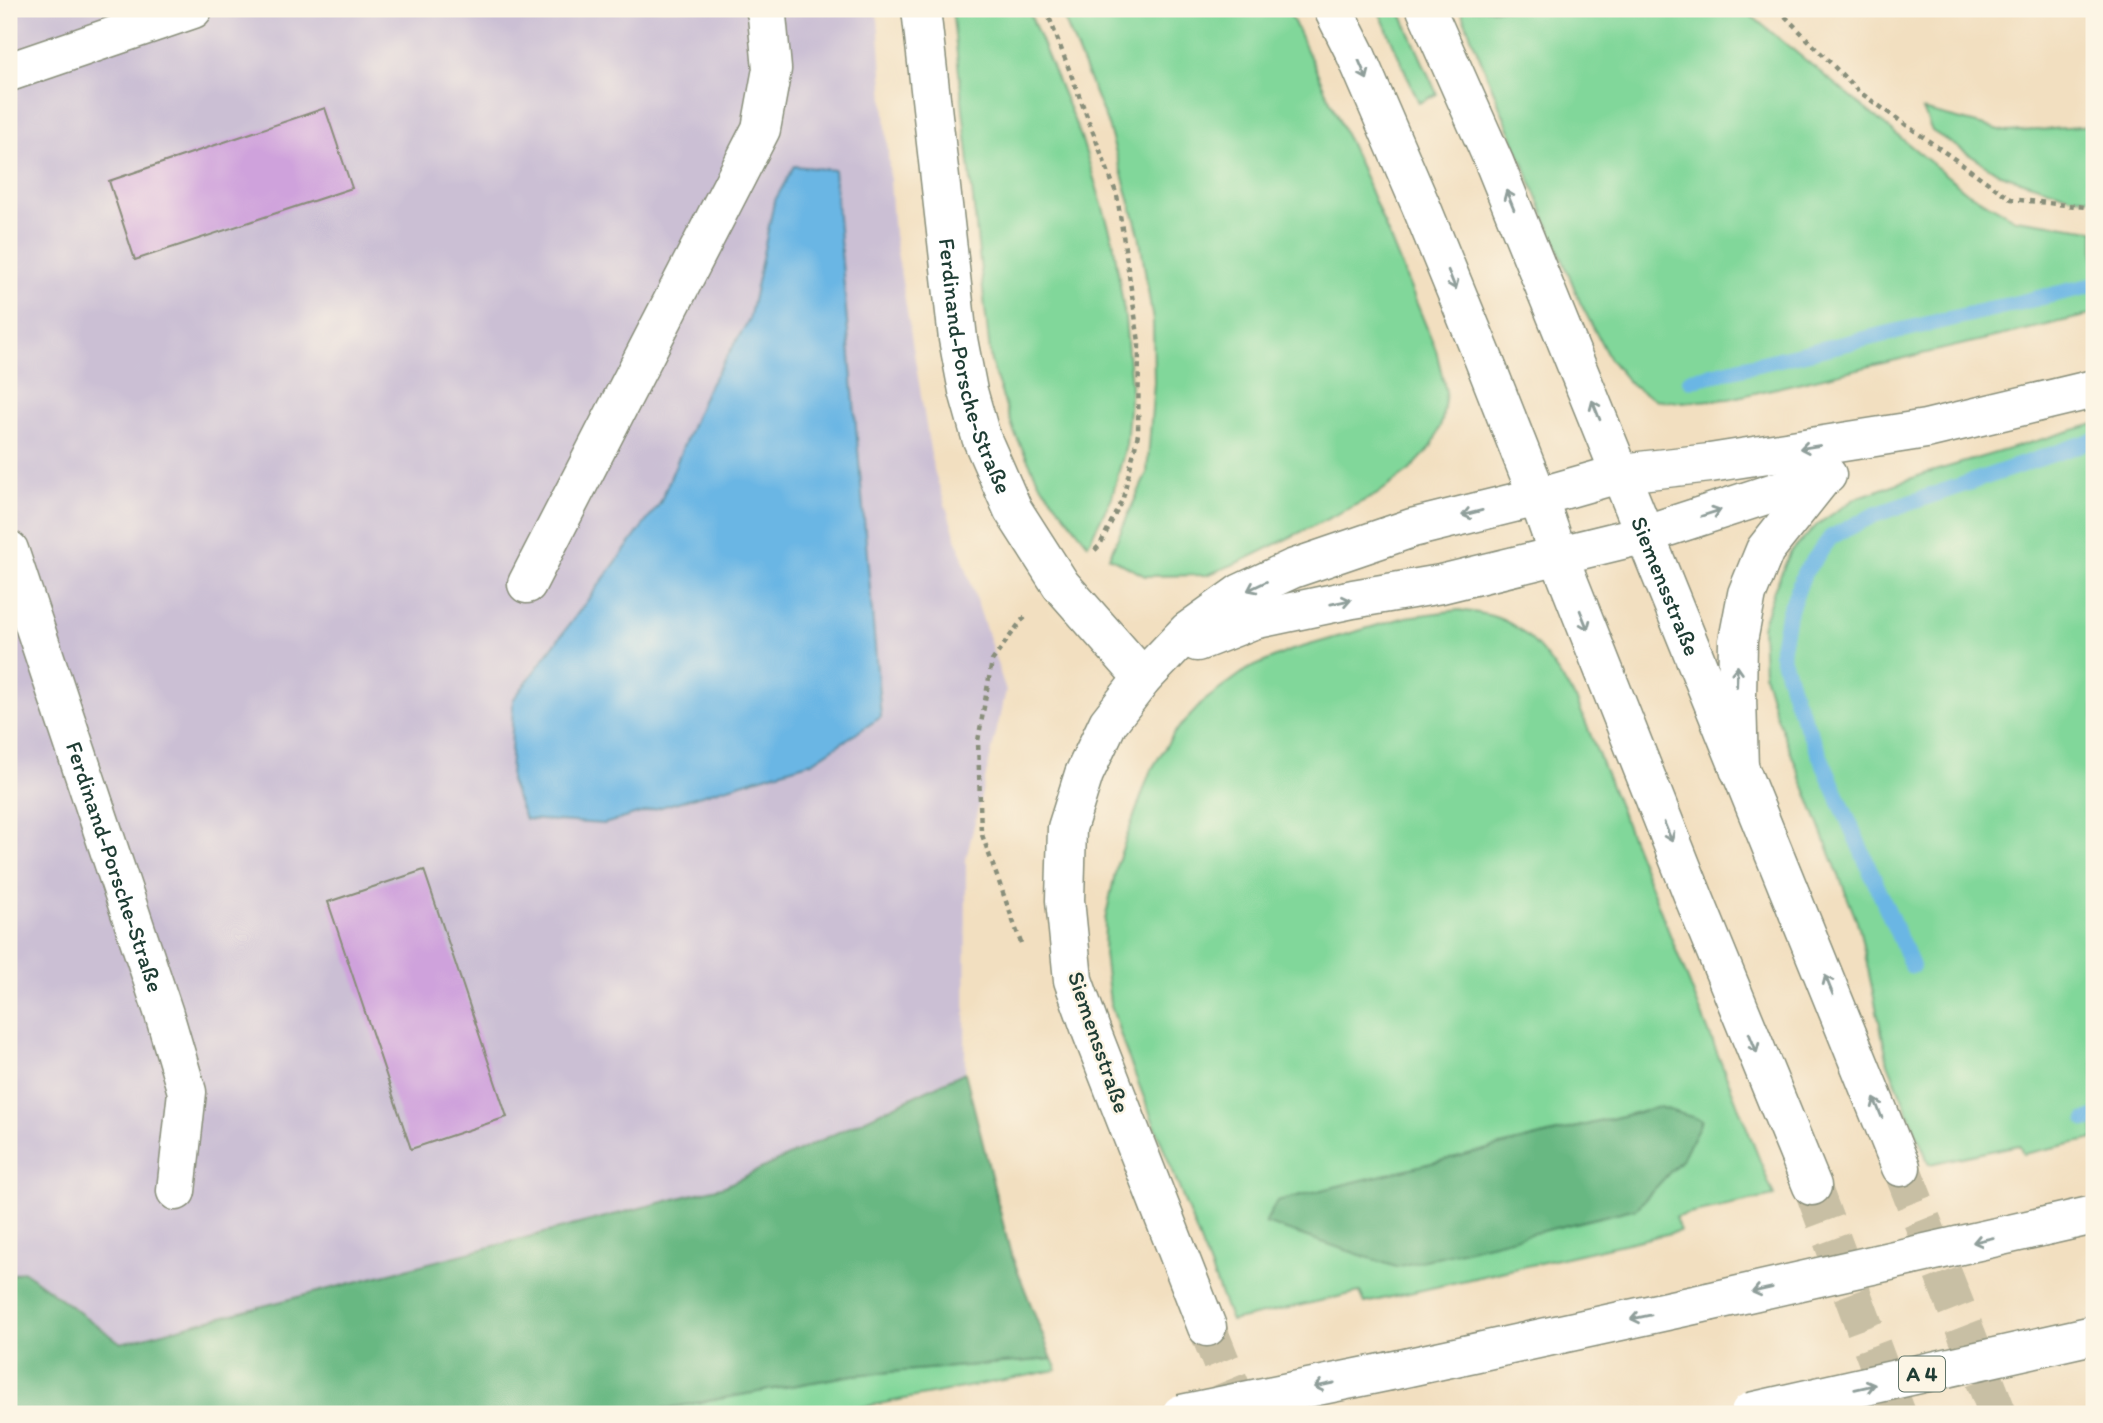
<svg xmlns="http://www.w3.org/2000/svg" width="2103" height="1423" font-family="Itim,sans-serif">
	<rect width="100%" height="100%" fill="#fcf5e5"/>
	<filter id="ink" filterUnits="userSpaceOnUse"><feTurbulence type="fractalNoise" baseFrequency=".0143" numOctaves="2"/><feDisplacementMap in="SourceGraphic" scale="14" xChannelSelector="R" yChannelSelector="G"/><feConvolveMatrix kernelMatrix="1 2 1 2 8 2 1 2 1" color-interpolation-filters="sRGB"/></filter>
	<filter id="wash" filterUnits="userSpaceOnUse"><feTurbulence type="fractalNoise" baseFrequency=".00686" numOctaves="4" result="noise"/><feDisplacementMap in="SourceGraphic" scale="28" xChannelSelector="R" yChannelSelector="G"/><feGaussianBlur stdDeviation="1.57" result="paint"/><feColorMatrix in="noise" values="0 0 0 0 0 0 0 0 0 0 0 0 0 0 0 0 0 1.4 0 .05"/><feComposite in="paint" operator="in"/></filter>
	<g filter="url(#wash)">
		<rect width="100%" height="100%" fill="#f2dfc0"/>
		<polygon fill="#cbbfd4" points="9,9 875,9 878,20 894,234 933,467 1006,691 966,859 965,1072 725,1186 121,1343 23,1271 9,1276"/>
		<g fill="#81d79a" stroke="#508a67" stroke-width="2" fill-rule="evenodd">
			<polygon points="952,9 1028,9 1081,137 1113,240 1125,318 1131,386 1126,445 1112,497 1088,544 1039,482 1015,434 991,362"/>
			<polygon points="1060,9 1288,9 1361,168 1436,350 1446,392 1442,421 1432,446 1410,470 1376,495 1242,561 1207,575 1145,576 1109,557 1147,473 1154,382 1153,321 1139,234 1108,125"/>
			<polygon points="1378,9 1399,9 1437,94 1419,103"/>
			<polygon points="1460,9 1743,9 1967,192 2015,219 2094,230 2094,314 1729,399 1684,402 1656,400 1631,385 1609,358 1580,302"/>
			<polygon points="1923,110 2008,132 2094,126 2094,198 2074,197 2000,174 1932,131"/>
			<polygon points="2094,424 2094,1139 2023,1154 2019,1145 1929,1164 1888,1063 1859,927 1775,712 1764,674 1762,627 1774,590 1790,553 1818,524 1856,498 1924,474"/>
			<path d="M1459,610C1470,612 1482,613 1492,616C1533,628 1555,668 1577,701L1774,1196L1675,1217L1680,1231L1365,1303L1360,1292L1231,1321L1125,1049L1110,1002L1104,954L1105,920L1117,864L1150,772L1174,733L1204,701L1246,670L1289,651L1406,617ZM1659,1107L1265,1223L1277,1201Z"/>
			<polygon points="1052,1359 1057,1370 826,1414 634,1414 853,1375"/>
		</g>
		<g fill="#68b882" stroke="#447a5b" stroke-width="2">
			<polygon points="965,1072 1010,1251 1052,1359 853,1375 634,1414 9,1414 9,1276 23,1271 121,1343 725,1186"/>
			<polygon points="1659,1107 1702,1120 1682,1159 1637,1208 1396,1267 1265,1223 1277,1201"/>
		</g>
		<polygon fill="#6bb6e4" stroke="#457a8c" stroke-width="2" points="794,166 834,170 881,717 812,762 604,824 525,819 510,781 513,700 660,503 706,391 749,320 774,202"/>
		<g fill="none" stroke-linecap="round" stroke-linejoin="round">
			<g stroke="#6bb6e4" stroke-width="16">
				<polyline points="1690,380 2094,285"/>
				<polyline points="1912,966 1795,699 1781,653 1788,615 1804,573 1831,537 1874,515 2094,440"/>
				<polyline points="2086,1120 2094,1118"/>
			</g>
		</g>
		<g id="blocks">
			<g fill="#cfa2dc">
				<polygon points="325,108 352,188 135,260 109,181"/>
				<polygon points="424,870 507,1117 411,1149 328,902"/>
			</g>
		</g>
	</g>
	<g filter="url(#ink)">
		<use href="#blocks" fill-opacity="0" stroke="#888e7a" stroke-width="2"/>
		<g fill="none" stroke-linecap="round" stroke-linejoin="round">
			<g stroke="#c8bfa4" stroke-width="38" stroke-dasharray="38 19" stroke-linecap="butt">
				<polyline points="1901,1167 1998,1414"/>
				<polyline points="1812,1186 1897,1414"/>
				<polyline points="1207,1327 1242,1414"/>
			</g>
			<g stroke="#888e7a" stroke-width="41">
				<g id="minor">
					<path id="s1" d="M921,9L958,339L968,391L981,437L1013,510L1061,585L1143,678"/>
					<polyline points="9,72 193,9"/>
					<path id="s2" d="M9,550L164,1014L187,1092L176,1191"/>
					<polyline points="527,584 761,129 772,69 767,16 765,9"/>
				</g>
			</g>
			<g stroke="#888e7a" stroke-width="41">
				<g id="major">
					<polyline points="1333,9 1355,53 1421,206 1482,355 1538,497 1559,557 1694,898 1812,1186"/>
					<path id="s3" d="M1426,9L1494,162L1901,1167"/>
					<polyline points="1197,642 1253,620 1353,599 1441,584 1646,534"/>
					<polyline points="1207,1327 1092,1033 1073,980 1065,900 1067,828 1084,774 1108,723 1143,678 1188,631 1241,593 1292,569 1412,528 1538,497 1622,473"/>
				</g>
			</g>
			<g stroke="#888e7a" stroke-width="41">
				<g id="highway">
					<polyline points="1622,473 1710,463 1926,429 2094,389"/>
					<polyline points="1646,534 1827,475"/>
					<polyline points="1739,769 1737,697 1738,641 1747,594 1765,550 1823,477"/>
					<polyline points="2050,1225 2094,1215"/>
					<polyline points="1391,1371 1708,1302"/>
				</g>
			</g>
			<g stroke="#888e7a" stroke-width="4.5" stroke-dasharray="5 5" stroke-linecap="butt">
				<polyline points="1046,9 1117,195 1139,342 1138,434 1123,498 1100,545 1094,551"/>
				<polyline points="1778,9 1858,91 2011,199 2094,208"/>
				<polyline points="1021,943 981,832 978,741 992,661 1021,621 1028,615"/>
			</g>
			<use href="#minor" stroke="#fff" stroke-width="38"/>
			<use href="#major" stroke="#fff" stroke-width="38"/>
			<use href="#highway" stroke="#fff" stroke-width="38"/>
			<g stroke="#888e7a" stroke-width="41" stroke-linecap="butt">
				<g id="highway-bridge">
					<polyline points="1708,1302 2050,1225"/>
					<polyline points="1750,1412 2093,1335"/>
					<polyline points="1181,1414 1391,1371"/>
				</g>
			</g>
			<use href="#highway-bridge" stroke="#fff" stroke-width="38"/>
		</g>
		<defs><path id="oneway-shaft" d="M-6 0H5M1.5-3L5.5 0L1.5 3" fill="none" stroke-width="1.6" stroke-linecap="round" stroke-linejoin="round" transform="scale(1.75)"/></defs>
		<g stroke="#8f9e9a">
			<use href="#oneway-shaft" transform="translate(1363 70) rotate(67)"/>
			<use href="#oneway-shaft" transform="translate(1510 200) rotate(-112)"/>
			<use href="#oneway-shaft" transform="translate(1452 280) rotate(68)"/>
			<use href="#oneway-shaft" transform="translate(1596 410) rotate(-112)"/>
			<use href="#oneway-shaft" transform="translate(1810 447) rotate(171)"/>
			<use href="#oneway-shaft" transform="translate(1472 513) rotate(166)"/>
			<use href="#oneway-shaft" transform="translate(1711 513) rotate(-18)"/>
			<use href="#oneway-shaft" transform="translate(1257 586) rotate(155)"/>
			<use href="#oneway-shaft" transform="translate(1341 602) rotate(-12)"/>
			<use href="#oneway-shaft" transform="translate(1584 620) rotate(68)"/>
			<use href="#oneway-shaft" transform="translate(1737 676) rotate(-88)"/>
			<use href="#oneway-shaft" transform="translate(1668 832) rotate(68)"/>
			<use href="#oneway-shaft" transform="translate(1829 985) rotate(-112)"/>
			<use href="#oneway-shaft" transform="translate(1753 1043) rotate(68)"/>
			<use href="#oneway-shaft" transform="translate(1878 1108) rotate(-112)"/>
			<use href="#oneway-shaft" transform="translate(1983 1240) rotate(167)"/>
			<use href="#oneway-shaft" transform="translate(1762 1290) rotate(167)"/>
			<use href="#oneway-shaft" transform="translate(1641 1317) rotate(168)"/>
			<use href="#oneway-shaft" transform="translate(1324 1385) rotate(168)"/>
			<use href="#oneway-shaft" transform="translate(1865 1387) rotate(-13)"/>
		</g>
	</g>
	<g text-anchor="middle" stroke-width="5" stroke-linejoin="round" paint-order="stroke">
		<rect fill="#fcf5e5" stroke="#617469" stroke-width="2" x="1899" y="1356.5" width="46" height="35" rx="5"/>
		<g font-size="21" font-weight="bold" fill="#1f3d34">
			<text x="1922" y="1381">A 4</text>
		</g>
		<g font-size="23" fill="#1f3d34" stroke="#fcf5e5">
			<text dy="8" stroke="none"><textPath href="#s1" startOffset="362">Ferdinand-Porsche-Straße</textPath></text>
			<text dy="8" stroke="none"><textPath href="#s3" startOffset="625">Siemensstraße</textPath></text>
			<text dy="8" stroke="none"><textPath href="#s2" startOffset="334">Ferdinand-Porsche-Straße</textPath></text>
			<text transform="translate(1099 1042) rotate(71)" y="8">Siemensstraße</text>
		</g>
	</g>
	<rect width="2103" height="1423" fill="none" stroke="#fcf5e5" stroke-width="35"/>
</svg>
